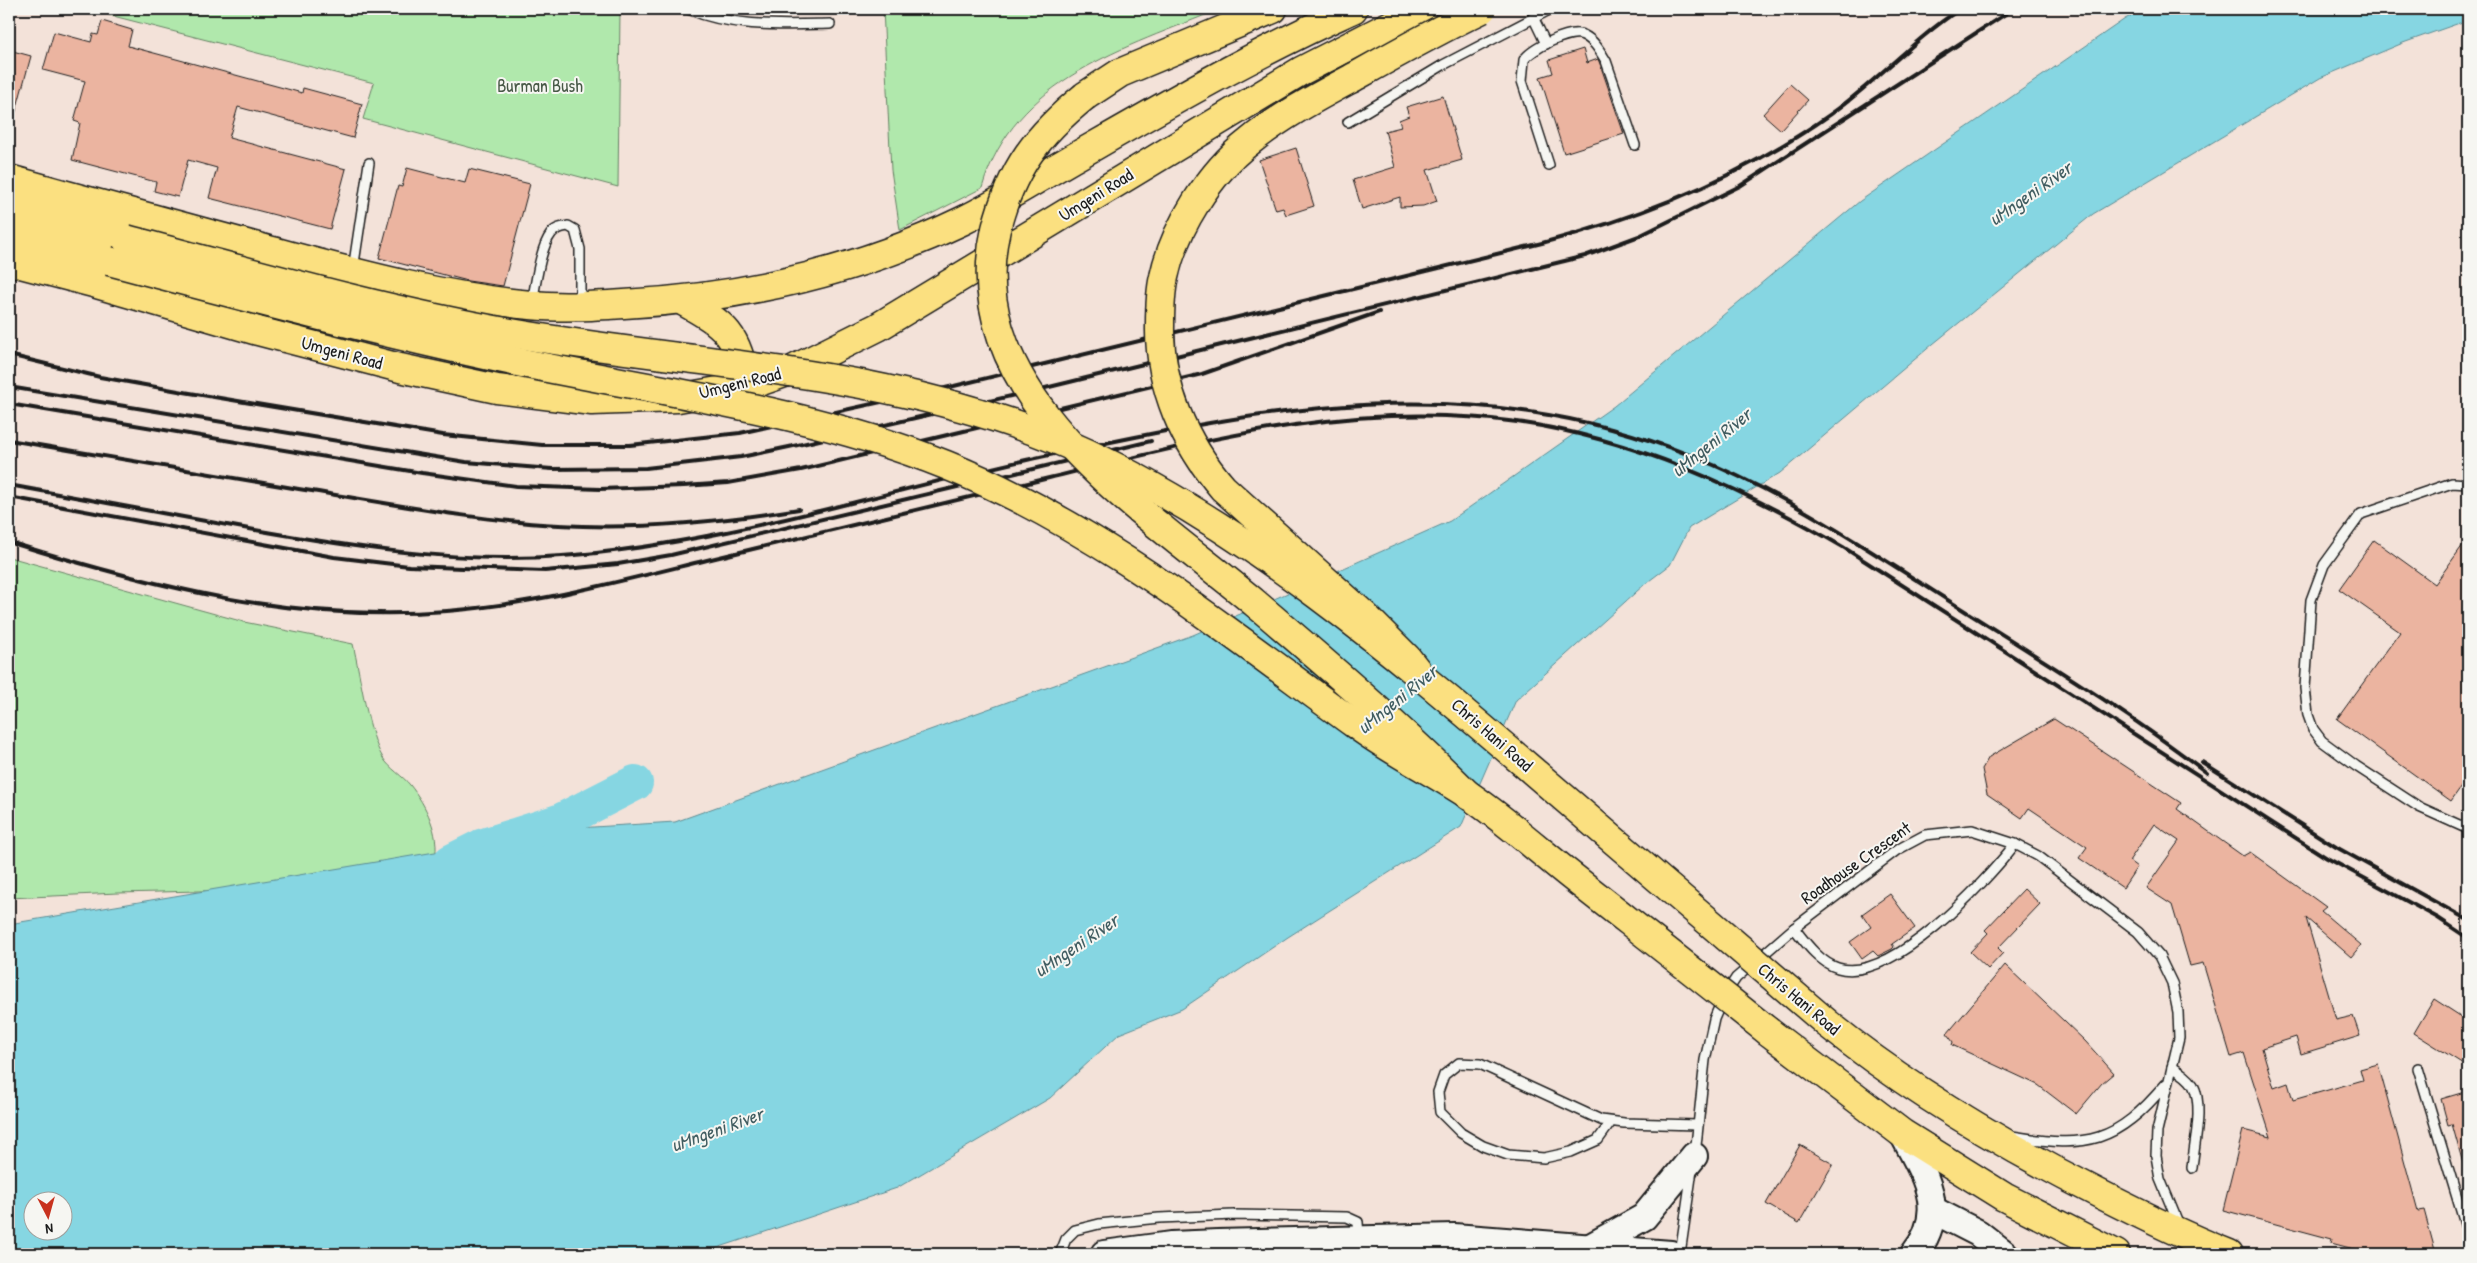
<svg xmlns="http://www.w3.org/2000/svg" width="2477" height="1263" font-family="'Patrick Hand',sans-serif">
	<rect width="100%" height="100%" fill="#f3e2d9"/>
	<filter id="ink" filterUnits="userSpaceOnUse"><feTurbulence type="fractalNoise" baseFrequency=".02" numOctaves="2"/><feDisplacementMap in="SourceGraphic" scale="10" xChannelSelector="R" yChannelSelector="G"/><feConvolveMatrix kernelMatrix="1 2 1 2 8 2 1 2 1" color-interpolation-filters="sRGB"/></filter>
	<g filter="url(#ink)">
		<g fill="#b0e8ac" stroke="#668264">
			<polygon points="86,9 620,9 618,187 363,119 374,83"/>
			<path d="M883,9H1220C1126,48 1014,78 982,188L900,230L891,170Z"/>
			<path d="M9,557L244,622L353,644C360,674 368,734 383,758C390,769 403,776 410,785C426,805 440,834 435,859L324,888L118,893L9,898Z"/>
		</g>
		<path fill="#86d6e2" stroke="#5c8c93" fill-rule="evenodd" d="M2144,9H2468V20L2403,43L2320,78L2093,214L1933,344L1780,473L1689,528L1670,565L1645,584L1516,700L1461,827L1288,937L1182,1009L1119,1034L1050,1098L897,1188L699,1254H9V924L577,828L675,822L1193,635L1450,521L1614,406L1860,201L2125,19ZM32,1200H62V1230H32Z"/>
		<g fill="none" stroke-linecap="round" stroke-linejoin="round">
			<polyline stroke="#86d6e2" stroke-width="36" points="451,862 481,847 559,822 635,783"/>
		</g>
		<g fill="#ebb4a0" stroke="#1c1c1c">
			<polygon points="102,21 132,30 128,46 302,93 303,88 362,104 353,138 238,107 229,138 346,169 330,229 209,198 217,168 188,160 178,197 154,191 156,182 72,160 80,123 74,121 85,81 43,70 54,32 91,42 93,34 98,35"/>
			<polygon points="1583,49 1587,63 1598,59 1600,64 1624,134 1564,153 1540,77 1553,73 1549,60"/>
			<polygon points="9,50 31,56 14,118 9,118"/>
			<polygon points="1790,84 1808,100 1781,130 1763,114"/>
			<polygon points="1443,96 1462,160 1427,170 1437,201 1423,206 1400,207 1400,197 1362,209 1353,180 1395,167 1385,131 1401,127 1399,120 1409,116 1406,107"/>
			<polygon points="1296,148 1314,206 1286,215 1283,208 1276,210 1259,160"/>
			<polygon points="407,168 465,183 469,169 530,184 503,286 468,281 379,258 398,186 402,187"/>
			<polygon points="2468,538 2468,777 2451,801 2337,719 2400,632 2339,589 2374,540 2435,584"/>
			<polygon points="2054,719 2181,803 2177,809 2243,856 2250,852 2326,907 2321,911 2361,945 2351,957 2306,918 2336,1020 2353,1016 2360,1036 2301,1054 2296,1037 2262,1048 2274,1088 2288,1083 2293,1100 2363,1080 2360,1069 2378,1064 2418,1211 2424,1210 2436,1254 2373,1254 2331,1243 2332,1239 2223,1210 2243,1130 2271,1137 2244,1053 2231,1057 2203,963 2190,966 2172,905 2146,888 2179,841 2154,824 2129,861 2137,867 2123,888 2079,858 2087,847 2029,808 2022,818 1987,794 1982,769 1989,757"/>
			<polygon points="2024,889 2040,904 1998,948 2003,953 1988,969 1970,952 1988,933 1985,930"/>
			<polygon points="1890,894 1915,928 1892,944 1894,947 1892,949 1878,956 1873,951 1862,959 1850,942 1871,927 1862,914"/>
			<polygon points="2005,965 2085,1041 2114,1073 2102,1083 2076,1114 2038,1085 1952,1045 1953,1042 1947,1034"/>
			<polygon points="2434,999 2468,1021 2468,1067 2414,1033"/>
			<polygon points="2468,1091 2468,1166 2464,1167 2452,1124 2448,1125 2441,1099"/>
			<polygon points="1800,1145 1833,1164 1799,1223 1766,1204"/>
		</g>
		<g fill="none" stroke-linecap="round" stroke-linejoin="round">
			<g stroke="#1c1c1c" stroke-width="12">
				<g id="lane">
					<path d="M688,9C733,28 782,25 830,24"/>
					<polyline points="1533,17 1546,44"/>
					<polyline points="1348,122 1443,65 1551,9"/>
					<path d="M1549,165L1522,81L1524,60C1531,49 1570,29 1583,35C1594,40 1600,51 1606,61L1635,145"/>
					<polyline points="353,270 369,163"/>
					<path d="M532,302C536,284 540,248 551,234C555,228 562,227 568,226L575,230L580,249V304"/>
					<polyline points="2468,484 2452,483 2361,514 2324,565 2311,600 2305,688 2308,715 2313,729 2322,741 2356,766 2419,807 2468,829"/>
					<path d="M1794,928C1805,942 1820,963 1838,968C1891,984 1985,883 2015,844"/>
					<path d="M2172,1067C2180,1072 2188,1077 2193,1085C2204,1105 2194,1145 2192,1168"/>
					<polyline points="2418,1068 2468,1234"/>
					<polyline points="1611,1122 1598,1140 1571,1152 1544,1158 1508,1155 1483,1146 1461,1133 1440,1112 1438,1092 1444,1075 1459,1063 1480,1064 1601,1120 1624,1123 1697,1125"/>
					<path d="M2012,1136C2088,1149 2116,1143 2166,1084"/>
					<polyline points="1695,1155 1705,1060 1714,1019 1723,998 1736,978 1794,928 1897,850 1925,835 1972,830 2015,844 2038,856 2138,932 2159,956 2172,983 2178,1012 2179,1038 2157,1131 2156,1156 2160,1179 2179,1225"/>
					<polyline points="1060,1254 1066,1239 1075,1230 1099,1224 1159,1218 1234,1215 1347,1217 1358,1222 1359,1237"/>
					<polyline points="1680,1254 1692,1170"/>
				</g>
			</g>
			<g stroke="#1c1c1c" stroke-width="30">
				<g id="secondary">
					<path d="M1903,1134C1925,1176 1949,1211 1914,1254"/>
					<polyline points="1933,1210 1978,1233 2005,1254"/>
					<polyline points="1590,1247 1644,1217 1694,1156"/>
					<polyline points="1104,1254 1171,1245 1218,1243 1454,1237 1671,1254"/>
				</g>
			</g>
			<g stroke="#1c1c1c" stroke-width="31">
				<g id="primary">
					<path d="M9,179C94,203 179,226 265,249C352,272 440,297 531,305C562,308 593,306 624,304C742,298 856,272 962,221C1001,202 1038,178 1075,157C1166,105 1257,52 1353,9"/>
					<polyline points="9,207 126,239"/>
					<polyline points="9,234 109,261"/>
					<polyline points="9,261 97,284 258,331 400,368 497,389 592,401 678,398 747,386 790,371 878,327 1301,71 1422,9"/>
					<path d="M681,300C729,327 735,332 747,386"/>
					<path d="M1828,1024C1911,1091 2003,1145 2098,1193C2141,1215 2184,1236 2229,1254"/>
					<polyline points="1769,1032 1903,1134 2004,1197 2116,1254"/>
				</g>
			</g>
			<g stroke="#1c1c1c" stroke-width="31">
				<polyline id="highway" points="1085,96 1120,73 1273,9"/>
			</g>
			<use href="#lane" stroke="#f6f6f2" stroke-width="9"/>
			<use href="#secondary" stroke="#f6f6f2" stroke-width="26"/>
			<use href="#primary" stroke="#fbe080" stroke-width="28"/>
			<use href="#highway" stroke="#fbe080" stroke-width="28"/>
			<g stroke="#1c1c1c" stroke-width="4">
				<path d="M9,355L100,377L184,392L443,435L542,445H630L740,433L954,386L1542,243C1644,216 1745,175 1831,114C1876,82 1913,40 1960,9"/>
				<polyline points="9,387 466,462 552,469 646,468 741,457 789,447 1037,390 1585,256 1639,236 1740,186 2013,9"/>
				<polyline points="9,404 422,473 516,486 600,489 684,486 728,483 801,470 1202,374 1379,312"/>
				<path d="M9,440C104,456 199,472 293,488C382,502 470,520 559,525C638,530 720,522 799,509"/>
				<path d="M9,485C85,499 161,513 238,527C345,546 452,564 562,556C721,545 884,491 1040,457C1264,408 1471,367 1692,456C1783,492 1864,547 1946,599C2034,655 2124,709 2207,773"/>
				<polyline points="9,497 334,557 409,566 545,571 618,564 671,555 1151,441"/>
				<path d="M9,542C154,587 293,623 447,611C536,604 621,581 707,560C821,533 935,505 1049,478C1205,440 1355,399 1517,422C1635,439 1740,487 1843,547L2327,858L2438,918L2468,938"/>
				<polyline points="2202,762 2336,847 2468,920"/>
			</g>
			<g stroke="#1c1c1c" stroke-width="31" stroke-linecap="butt">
				<g id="primary-bridge">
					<path d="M126,239C254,273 381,310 511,333C705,367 906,369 1087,453C1247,528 1393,651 1527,766C1627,852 1728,938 1828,1024"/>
					<path d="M109,261C245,297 381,333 518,362C662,392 809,410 946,465C1097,526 1225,630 1356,725C1391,751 1430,770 1467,794C1503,818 1536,848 1570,875C1636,927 1703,979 1769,1032"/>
				</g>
			</g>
			<g stroke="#1c1c1c" stroke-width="31" stroke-linecap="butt">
				<g id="highway-bridge">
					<path d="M1085,96C1037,135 1011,169 996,229C956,396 1148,513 1256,604C1329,666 1401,728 1469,796"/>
					<path d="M1418,672L1407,658L1365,616L1223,488C1184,443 1159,386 1160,326C1160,310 1160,293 1164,277C1174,229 1210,172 1249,142C1282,115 1321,95 1358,75C1399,52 1440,29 1482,9"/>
				</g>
			</g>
			<use href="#primary-bridge" stroke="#fbe080" stroke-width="28"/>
			<use href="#highway-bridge" stroke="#fbe080" stroke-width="28"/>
		</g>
	</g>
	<g text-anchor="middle" stroke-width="4" stroke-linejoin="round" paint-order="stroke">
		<g font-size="18" fill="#485947" stroke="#f6f6f2">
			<text x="540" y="92">Burman Bush</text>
		</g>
		<g font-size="18" fill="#1c1c1c" stroke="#f6f6f2">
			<text transform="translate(1096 195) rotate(-32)" y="6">Umgeni Road</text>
			<text transform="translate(342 353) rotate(15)" y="6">Umgeni Road</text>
			<text transform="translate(740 383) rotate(-14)" y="6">Umgeni Road</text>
			<text transform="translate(1492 735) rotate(41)" y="6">Chris Hani Road</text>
			<text transform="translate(1856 863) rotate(-35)" y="6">Roadhouse Crescent</text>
			<text transform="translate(1799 999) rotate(40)" y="6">Chris Hani Road</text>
		</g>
		<g font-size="19" font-style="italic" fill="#415d61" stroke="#f6f6f2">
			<text transform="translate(2030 193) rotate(-35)" y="7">uMngeni River</text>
			<text transform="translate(1711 442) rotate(-39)" y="7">uMngeni River</text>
			<text transform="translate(1397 699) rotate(-39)" y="7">uMngeni River</text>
			<text transform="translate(1076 945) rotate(-34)" y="7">uMngeni River</text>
			<text transform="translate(717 1129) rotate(-20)" y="7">uMngeni River</text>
		</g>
	</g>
	<rect width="2477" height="1263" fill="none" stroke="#f6f6f2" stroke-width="30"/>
	<rect x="15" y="15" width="2447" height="1233" fill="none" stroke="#1c1c1c" stroke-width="2" filter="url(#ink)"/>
	<g transform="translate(48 1216) rotate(174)"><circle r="24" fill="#f6f6f2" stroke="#9f9f9c"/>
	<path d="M0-4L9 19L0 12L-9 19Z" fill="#c8321e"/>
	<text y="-8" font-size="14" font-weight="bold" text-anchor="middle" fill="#1c1c1c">N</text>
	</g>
</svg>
